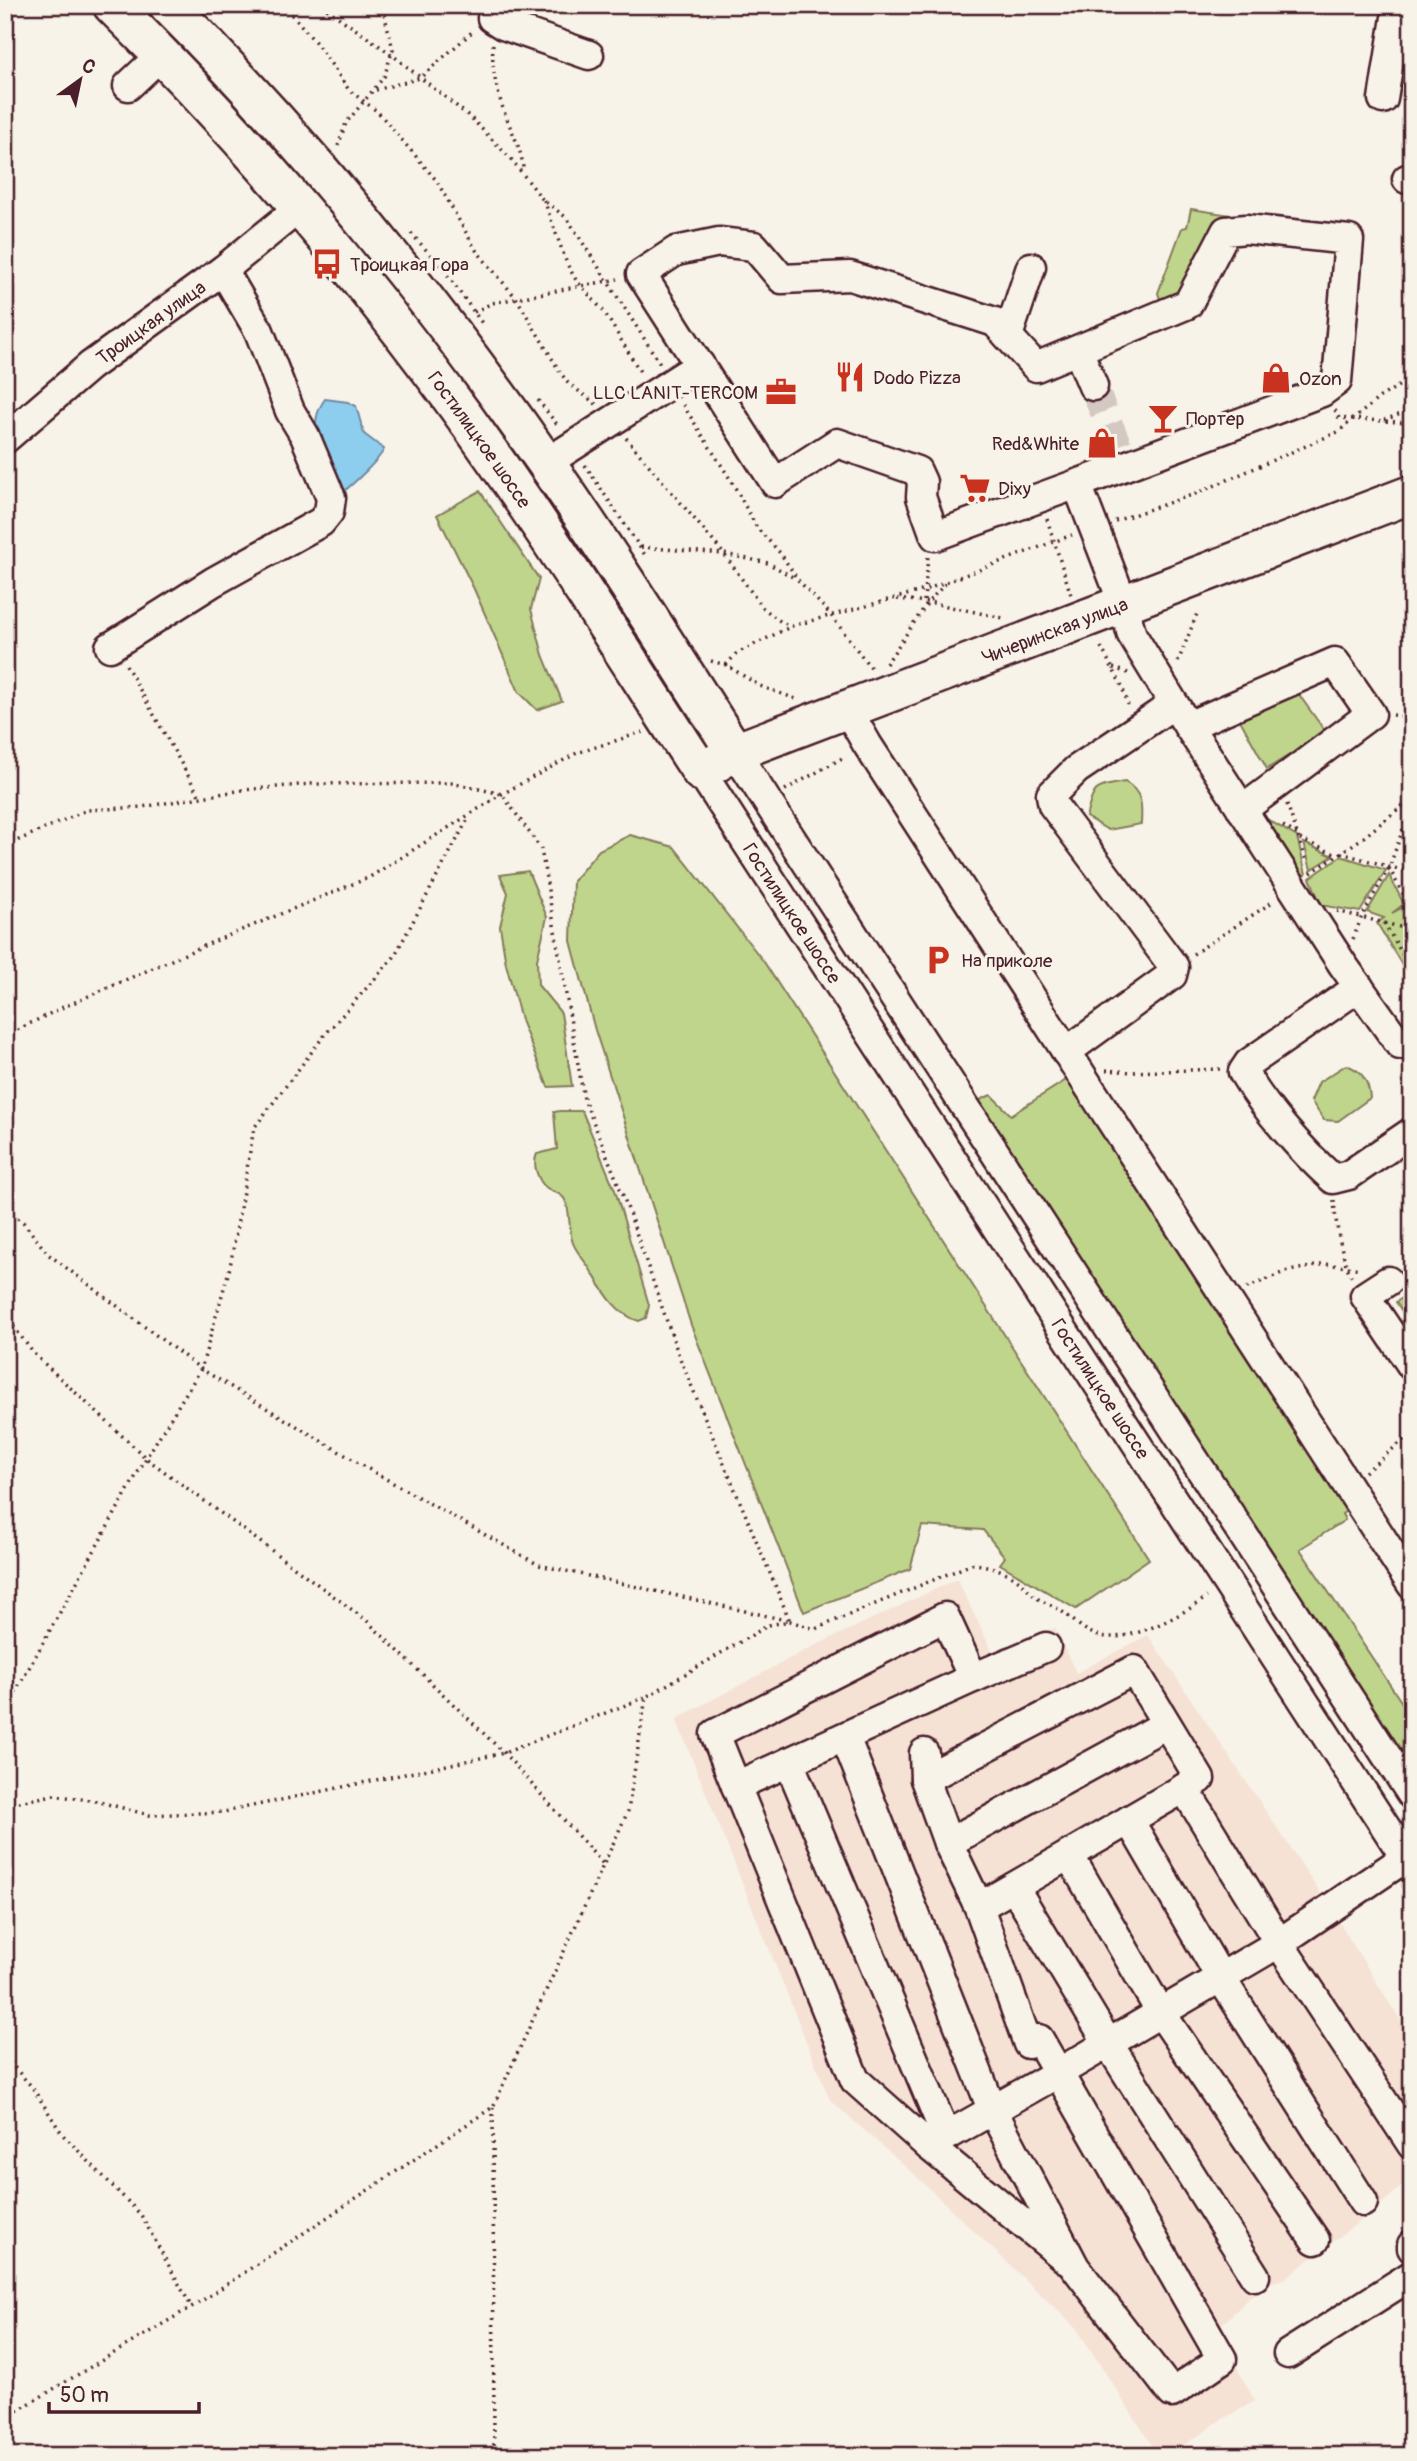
<svg xmlns="http://www.w3.org/2000/svg" width="1417" height="2461" font-family="Pangolin,sans-serif">
	<rect width="100%" height="100%" fill="#f7f3e8"/>
	<filter id="ink" filterUnits="userSpaceOnUse"><feTurbulence type="fractalNoise" baseFrequency=".0143" numOctaves="2"/><feDisplacementMap in="SourceGraphic" scale="14" xChannelSelector="R" yChannelSelector="G"/><feConvolveMatrix kernelMatrix="1 2 1 2 8 2 1 2 1" color-interpolation-filters="sRGB"/></filter>
	<g filter="url(#ink)">
		<polygon fill="#f5e2d4" points="957,1579 993,1653 1055,1628 1076,1673 1148,1635 1324,1898 1412,2039 1412,2177 1376,2209 1284,2279 1264,2284 1216,2330 1255,2401 1212,2425 1206,2431 1165,2456 1159,2456 1077,2329 916,2176 830,2100 676,1719 806,1650"/>
		<g fill="#bfd58b" stroke="#847a5b" stroke-width="2">
			<polygon points="131,5 150,5 265,131 262,138"/>
			<polygon points="1191,209 1231,215 1230,225 1188,291 1161,302 1158,293 1182,228 1187,227"/>
			<polygon points="480,491 539,579 531,609 543,655 562,701 537,710 519,692 474,589 437,515"/>
			<path d="M1297,692L1325,731C1306,746 1287,756 1267,769L1240,720Z"/>
			<path d="M1125,782C1143,792 1142,806 1141,824L1108,830L1086,817C1095,785 1093,788 1125,782Z"/>
			<polygon points="1260,815 1297,837 1306,874 1296,880"/>
			<polygon points="630,835 674,847 764,962 1149,1559 1076,1609 1000,1564 1005,1557 983,1530 922,1526 910,1569 804,1612 691,1325 595,1030 571,941 573,881 599,850"/>
			<polygon points="1304,843 1333,856 1311,870"/>
			<polygon points="1341,856 1386,870 1360,912 1321,905 1310,878"/>
			<polygon points="528,871 547,917 537,960 538,985 561,1013 572,1086 548,1087 522,1023 506,964 500,926 508,893 500,875"/>
			<polygon points="1389,875 1404,904 1392,913 1412,902 1412,982 1377,923 1384,918 1367,912"/>
			<path d="M1346,1065C1362,1070 1369,1082 1370,1098L1338,1121L1324,1120L1311,1101L1319,1082Z"/>
			<polygon points="1071,1077 1349,1509 1342,1514 1345,1520 1300,1549 1412,1718 1412,1770 978,1101 991,1095 1011,1115"/>
			<path d="M560,1111H582L615,1190L649,1305L646,1318L639,1321C614,1314 601,1286 588,1266C583,1259 576,1251 573,1243C568,1230 571,1212 565,1200C561,1192 553,1193 547,1188C538,1182 532,1164 537,1154L557,1149L554,1112Z"/>
			<polygon points="1412,1292 1412,1326 1396,1302"/>
		</g>
		<path fill="#8dceee" stroke="#7288a0" stroke-width="2" d="M325,399L348,402L356,406L364,434L384,449C381,458 352,485 343,492C327,464 302,430 325,399Z"/>
		<g fill="none" stroke-linecap="round" stroke-linejoin="round">
			<polyline stroke="#d4c9c2" stroke-width="28" stroke-dasharray="28 14" stroke-linecap="butt" points="1093,386 1118,446"/>
			<g stroke="#4a1f2b" stroke-width="33">
				<g id="minor">
					<polyline points="499,5 492,18 503,25 589,55"/>
					<polyline points="128,86 161,55"/>
					<polyline points="1383,99 1398,5"/>
					<polyline points="1407,179 1412,180"/>
					<polyline points="1008,336 1031,267"/>
					<polyline points="1078,350 1093,386"/>
					<path id="s1" d="M5,439L90,366L223,270L299,208"/>
					<polyline points="546,463 700,365"/>
					<polyline points="1077,484 1322,392 1337,381 1349,240 1246,229 1226,231 1188,304 1036,367 995,322 850,276 782,279 754,246 719,242 676,251 641,274 775,483 837,443 917,471 922,482 921,497 935,536 1077,484 1123,603 1132,635 1174,704 1343,965 1400,1045 1412,1039"/>
					<polyline points="110,647 213,582 321,522 329,512 331,498 305,436 290,411 259,331 223,270"/>
					<polyline points="847,709 867,744 1412,1585"/>
					<polyline points="1188,726 1335,662 1371,714 1242,810"/>
					<polyline points="735,752 1412,1795"/>
					<path id="s2" d="M701,772L1412,1868"/>
					<path d="M1359,987L1249,1063L1243,1072C1265,1109 1301,1150 1333,1179L1349,1175L1412,1132"/>
					<polyline points="1066,1052 1172,975 1174,967 1053,805 1051,795 1076,770 1174,704"/>
					<polyline points="1388,1281 1365,1296 1412,1366"/>
					<polyline points="1046,1647 973,1678 945,1617 715,1734 855,2080 929,2146 1066,2259"/>
					<polyline points="845,1737 992,2109 1075,2267 1172,2393 1222,2359 1039,2039 1028,2044 979,1907 948,1843 925,1779 924,1753"/>
					<polyline points="789,1762 946,2136"/>
					<polyline points="925,1779 1134,1670 1200,1779 979,1907"/>
					<polyline points="736,1786 973,1678"/>
					<polyline points="1184,1788 1279,1943 1412,2145"/>
					<polyline points="1129,1820 1221,1978 1363,2202"/>
					<polyline points="948,1843 1165,1725"/>
					<polyline points="1069,1855 1161,2013 1315,2240"/>
					<polyline points="1014,1887 1108,2043 1255,2276"/>
					<polyline points="929,2146 1058,2073 1279,1943 1405,1858"/>
					<polyline points="1412,2245 1412,2248"/>
					<polyline points="1288,2354 1412,2275"/>
				</g>
			</g>
			<g stroke="#4a1f2b" stroke-width="42">
				<g id="major">
					<path id="s3" d="M112,5C261,152 401,321 518,493C581,584 640,679 701,772L735,752L1412,494"/>
					<path d="M168,5C308,146 433,301 546,463C612,557 673,655 735,752"/>
				</g>
			</g>
			<g stroke="#4a1f2b" stroke-width="3.5" stroke-dasharray="2 5" stroke-linecap="butt">
				<polyline points="281,5 294,17 317,44 349,90 378,112 436,180 476,250 517,299 560,372 568,383 596,404"/>
				<polyline points="321,5 391,54 470,117 511,159 543,200 567,218 661,365"/>
				<path d="M493,44C491,68 497,92 505,114C512,133 523,151 523,171"/>
				<polyline points="376,90 420,78 472,32"/>
				<polyline points="338,146 346,123 384,77 393,49 382,5"/>
				<polyline points="544,200 567,264 576,280 605,313 642,375"/>
				<polyline points="411,233 443,269 484,326"/>
				<polyline points="474,312 492,303 618,279"/>
				<polyline points="538,400 559,427"/>
				<polyline points="683,405 732,482 757,528 781,554 798,580 830,614 873,671"/>
				<polyline points="1335,410 1339,418 1412,423"/>
				<polyline points="1384,420 1412,410"/>
				<polyline points="626,438 724,554 762,607 781,622 792,626"/>
				<polyline points="585,465 647,558"/>
				<polyline points="1047,519 1071,595"/>
				<polyline points="1115,521 1195,494 1338,432 1380,397 1412,378"/>
				<polyline points="641,547 724,554 768,563 796,579"/>
				<polyline points="897,599 928,602 1003,618"/>
				<polyline points="924,601 928,556"/>
				<polyline points="1101,647 1122,686 1128,705"/>
				<polyline points="711,661 726,665 760,686 796,699"/>
				<polyline points="1178,662 1198,611"/>
				<polyline points="886,664 928,602 946,583"/>
				<polyline points="126,665 200,797"/>
				<polyline points="726,665 737,653 792,626 925,590 1072,535"/>
				<polyline points="1113,668 1128,673"/>
				<polyline points="1393,715 1402,716 1412,713"/>
				<polyline points="785,790 846,756"/>
				<polyline points="1287,804 1307,863"/>
				<polyline points="1283,826 1297,834"/>
				<polyline points="1300,839 1337,855"/>
				<polyline points="5,846 87,810 142,807 243,790 311,784 451,783 502,794 541,849 584,1099 624,1198 679,1356 790,1621 539,1565 377,1474 201,1369 48,1254 23,1222 5,1209"/>
				<polyline points="1341,853 1412,873"/>
				<polyline points="1389,868 1412,911"/>
				<polyline points="1311,873 1364,837 1412,798"/>
				<polyline points="1337,911 1412,930"/>
				<polyline points="1384,923 1412,970"/>
				<polyline points="1353,939 1362,916 1389,868 1412,804"/>
				<polyline points="1193,954 1274,901"/>
				<polyline points="1408,963 1409,906"/>
				<polyline points="5,1036 59,1009 208,944 370,877 502,794 577,753 643,732"/>
				<polyline points="1106,1070 1131,1072 1221,1069"/>
				<path d="M1334,1200C1335,1219 1342,1262 1352,1277"/>
				<polyline points="1247,1288 1284,1272 1326,1264 1361,1269"/>
				<polyline points="5,1315 34,1354 146,1458 366,1620 504,1753 604,1865"/>
				<polyline points="1365,1472 1412,1433"/>
				<polyline points="5,1711 146,1458 201,1369 230,1267 254,1128 323,1037 394,957 469,817"/>
				<polyline points="5,1805 53,1795 96,1801 149,1815 224,1812 504,1753 646,1697"/>
				<polyline points="5,2057 32,2087 63,2135 141,2215 191,2306"/>
				<polyline points="493,2107 494,2456"/>
				<path d="M5,2418L203,2300L493,2107L628,1811L646,1697L769,1625L790,1621L815,1629L972,1564C990,1565 1007,1571 1022,1583C1026,1586 1029,1591 1033,1595C1041,1602 1053,1605 1061,1611C1073,1619 1083,1631 1097,1635C1128,1645 1182,1615 1207,1597"/>
			</g>
			<use href="#minor" stroke="#f7f3e8" stroke-width="28"/>
			<use href="#major" stroke="#f7f3e8" stroke-width="37"/>
		</g>
	</g>
	<defs>
		<g id="bus-bare" transform="scale(2.415)"><path d="M-5-6H5V4H4V6H2V4H-2V6H-4V4H-5ZM-3.5-4V0h7V-4ZM-3.5 1.2v1.5H-2V1.2ZM2 1.2v1.5H3.5V1.2Z" fill="#c8321e" stroke="#f7f3e8" stroke-width="2.5" paint-order="stroke"/></g>
		<g id="restaurant-bare" transform="scale(2.415)"><path d="M-5-6h1v4h1v-4h1v4h1v-4h1v5L-1.5 .5V6h-2V.5L-5-1ZM5-6V6H3V1.5H1.5Q1.5-4 5-6Z" fill="#c8321e" stroke="#f7f3e8" stroke-width="2.5" paint-order="stroke"/></g>
		<g id="shop-bare" transform="scale(2.415)"><path d="M-5-2.5h2.3a2.7 3.5 0 0 1 5.4 0H5L5.5 6h-11ZM-1.5-2.5h3a1.5 2.3 0 0 0-3 0Z" fill="#c8321e" stroke="#f7f3e8" stroke-width="2.5" paint-order="stroke"/></g>
		<g id="office-bare" transform="scale(2.415)"><path d="M-6-3h4V-5.5h4V-3h4V5H-6ZM-1-4.5V-3h2v-1.5ZM-6 0V1H6V0Z" fill="#c8321e" stroke="#f7f3e8" stroke-width="2.5" paint-order="stroke"/></g>
		<g id="bar-bare" transform="scale(2.415)"><path d="M-6-5H6L.8 .8V4.5H3.5V6h-7V4.5H-.8V.8Z" fill="#c8321e" stroke="#f7f3e8" stroke-width="2.5" paint-order="stroke"/></g>
		<g id="supermarket-bare" transform="scale(2.415)"><path d="M-6-5.5h2.5l.6 2H6L4.5 2H-2.5L-4.4-4H-6ZM-1.5 3.2a1.3 1.3 0 1 0 .1 0ZM3 3.2a1.3 1.3 0 1 0 .1 0Z" fill="#c8321e" stroke="#f7f3e8" stroke-width="2.5" paint-order="stroke"/></g>
		<g id="parking-bare" transform="scale(2.415)"><path d="M-3.5-5.5H1a3.5 3.5 0 0 1 0 7H-1V5.5H-3.5ZM-1-3.4V-.6H.8a1.4 1.4 0 0 0 0-2.8Z" fill="#c8321e" stroke="#f7f3e8" stroke-width="2.5" paint-order="stroke"/></g>
	</defs>
	<g fill-rule="evenodd">
		<use href="#bus-bare" x="327" y="264"/>
		<use href="#restaurant-bare" x="850" y="377"/>
		<use href="#shop-bare" x="1276" y="378"/>
		<use href="#office-bare" x="781" y="392"/>
		<use href="#bar-bare" x="1163" y="418"/>
		<use href="#shop-bare" x="1102" y="443"/>
		<use href="#supermarket-bare" x="975" y="488"/>
		<use href="#parking-bare" x="938" y="960"/>
	</g>
	<g text-anchor="middle" stroke-width="6" stroke-linejoin="round" paint-order="stroke">
		<g font-size="19" fill="#4a1f2b" stroke="#f7f3e8" text-anchor="start">
			<text x="350" y="271">Троицкая Гора</text>
			<text x="873" y="384">Dodo Pizza</text>
			<text x="1299" y="385">Ozon</text>
			<text x="758" y="399" text-anchor="end">LLC LANIT-TERCOM</text>
			<text x="1186" y="425">Портер</text>
			<text x="1079" y="450" text-anchor="end">Red&amp;White</text>
			<text x="998" y="495">Dixy</text>
			<text x="961" y="967">На приколе</text>
		</g>
		<g font-size="19" fill="#4a1f2b" stroke="#f7f3e8">
			<text dy="7" stroke="none"><textPath href="#s1" startOffset="187">Троицкая улица</textPath></text>
			<text dy="7" stroke="none"><textPath href="#s3" startOffset="570">Гостилицкое шоссе</textPath></text>
			<text dy="7" stroke="none"><textPath href="#s3" startOffset="1351">Чичеринская улица</textPath></text>
			<text dy="7" stroke="none"><textPath href="#s2" startOffset="168">Гостилицкое шоссе</textPath></text>
			<text dy="7" stroke="none"><textPath href="#s2" startOffset="735">Гостилицкое шоссе</textPath></text>
		</g>
	</g>
	<rect width="1417" height="2461" fill="none" stroke="#f7f3e8" stroke-width="28"/>
	<rect x="14" y="14" width="1389" height="2433" fill="none" stroke="#4a1f2b" stroke-width="2.5" filter="url(#ink)"/>
	<g transform="translate(80 80) rotate(33)" stroke="#f7f3e8" stroke-width="5" paint-order="stroke">
	<path d="M0-5L12 26L0 18L-12 26Z" fill="#4a1f2b"/>
	<text y="-10" font-size="19" font-weight="bold" text-anchor="middle" fill="#4a1f2b">С</text>
	</g>
	<path d="M49 2402v10h150v-10" fill="none" stroke="#4a1f2b" stroke-width="3.5"/>
	<text x="60" y="2402" font-size="21" fill="#4a1f2b" stroke="#f7f3e8" stroke-width="5" paint-order="stroke">50 m</text>
</svg>
